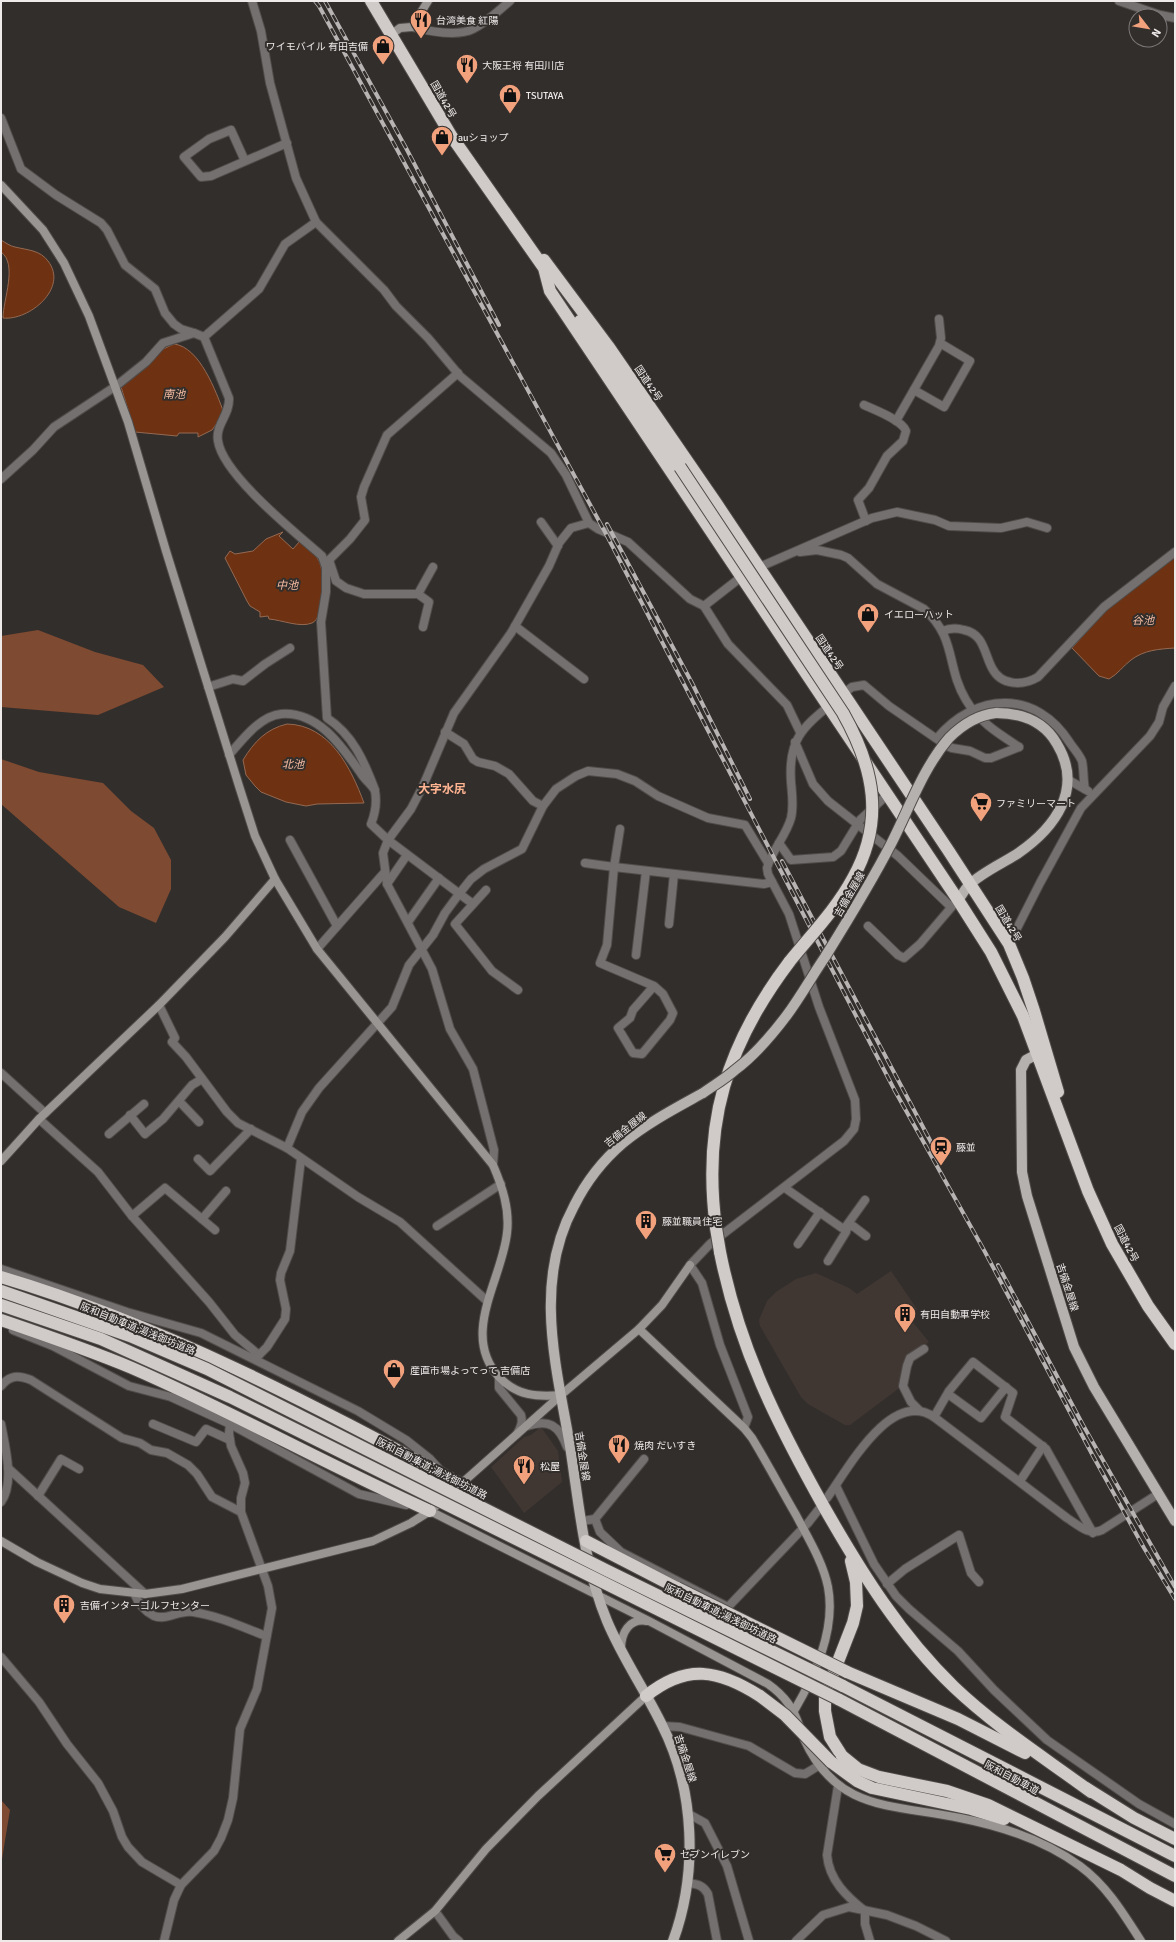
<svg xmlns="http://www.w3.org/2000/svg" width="1176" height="1942" font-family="Signika,'Noto Sans JP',sans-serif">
	<rect width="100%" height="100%" fill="#322e2c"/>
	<g fill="#413732">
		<polygon points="891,1271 917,1309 908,1316 929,1342 906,1360 898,1389 850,1425 845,1425 808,1404 801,1397 760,1326 759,1320 767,1301 776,1292 796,1279 816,1273 849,1288 857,1294"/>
		<polygon points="541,1427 558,1451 562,1482 524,1513 491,1467 524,1437 531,1435"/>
	</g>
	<g fill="#7e4a31">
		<polygon points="38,630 95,652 143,665 164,687 98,715 1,707 1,636"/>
		<polygon points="1,759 39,772 103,783 131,811 154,828 171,860 171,889 156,923 119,907 1,804"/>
		<polygon points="1,1800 10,1810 1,1865"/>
	</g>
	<g fill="#6e3212" stroke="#946952">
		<path d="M1,240C6,243 10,246 15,247C27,250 40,250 48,261C69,288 29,321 3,318C3,300 18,264 1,252Z"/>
		<path d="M174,344C200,347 216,392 224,413L212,430L198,437V433H179L177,436L135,432L121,387L153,361L161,350Z"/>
		<path d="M283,532L279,536L293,549L300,541C307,547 315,553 319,561C325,571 325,618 312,623C300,628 282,620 269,619L268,616L260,617V612L250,606L247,601L225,558L230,551L235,554L253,551L266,539Z"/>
		<path d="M1175,556V648C1159,649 1144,650 1131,660C1123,666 1118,674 1109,679L1099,676L1072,648L1105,611Z"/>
		<path d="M287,724C330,725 351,768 364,803L317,804L306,806L286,802L261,792L255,786L246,775L243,760C254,742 266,729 287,724Z"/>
	</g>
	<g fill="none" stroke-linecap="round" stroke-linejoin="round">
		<g stroke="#504c4a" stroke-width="10">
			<g id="street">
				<polyline points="252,1 261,31 270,83 296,178 316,222 384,290 396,306 428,338 460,376 551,453 566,475 589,523 598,529 628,542 690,599 704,606"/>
				<polyline points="1119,1 1160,15 1175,18"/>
				<path d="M412,27C428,31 457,37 473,29C487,22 498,11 510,1"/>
				<polyline points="1,118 21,169 56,195 101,223 107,230 125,265 155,289 165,313 174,324 181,329 194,333"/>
				<polyline points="245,161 231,130 209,139 184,157 201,177 211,176 287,143"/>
				<polyline points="204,337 259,289 285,244 316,222"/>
				<polyline points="914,390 944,407 970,361 940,343"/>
				<path d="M864,405C875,410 902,420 906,431L903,441L887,456L869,488L858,500L866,521"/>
				<polyline points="896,421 939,346 941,338 939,319"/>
				<path d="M1,479L33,450L54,427L116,386L146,362L163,343L194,333L204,337L229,398C230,415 215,425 218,441C223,475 296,533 322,556L326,567V592L321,622L327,718C353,735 364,761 375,790"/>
				<polyline points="541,522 558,546"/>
				<path d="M800,552L817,550L841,555L848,558L877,584L924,609C957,638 946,667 966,700C979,722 999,734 1019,747"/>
				<polyline points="329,560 336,581 346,588 364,594 418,594 429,602 423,627"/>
				<polyline points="325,564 350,539 365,520 361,497 364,487 387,435 458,373"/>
				<polyline points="755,569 872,518 897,512 935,520 949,526 1001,528 1027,522 1047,528"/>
				<polyline points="745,574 704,606 728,644 787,705 800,732"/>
				<polyline points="418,594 433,567"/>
				<polyline points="515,626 584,679"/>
				<path d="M943,631C950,628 957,628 964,630C984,634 984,653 992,668C1001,686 1023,686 1038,677L1104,607L1175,552"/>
				<polyline points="208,687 233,679 243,681 265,664 290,648"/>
				<polyline points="840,696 852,687 864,685 889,706 947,746 952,748 970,751 985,758 991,758 1019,747"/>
				<polyline points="445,732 464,744 473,759 478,762 495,766 509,774 533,801 543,806"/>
				<path d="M937,738C976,692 1036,689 1070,743C1074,749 1079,754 1082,761C1084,770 1083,780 1085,789"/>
				<polyline points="795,742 813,784 828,801 898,856 951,907"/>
				<path d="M229,755C242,740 260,716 281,714C319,711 343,748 362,775C365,780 373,786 375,791C377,802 375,814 371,824L388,840L473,904"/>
				<polyline points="1067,779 1088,791"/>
				<polyline points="290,840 337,926"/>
				<polyline points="779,843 791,860 833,857 841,851 860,820 887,795"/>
				<polyline points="585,863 614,867 620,829"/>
				<polyline points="387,884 407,855"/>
				<polyline points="486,890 455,924 492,971 518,990"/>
				<polyline points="408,922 439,878"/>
				<polyline points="669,924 674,874"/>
				<polyline points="868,926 898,955 904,958 920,944 955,903"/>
				<polyline points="1009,944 1040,883 1081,808 1150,736 1159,722 1163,707 1175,686"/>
				<polyline points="317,949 384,873"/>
				<polyline points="636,955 646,871"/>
				<polyline points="654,986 633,1010 630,1018 618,1028 633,1053 642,1054 670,1020 673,1013 663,994 654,986 600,963 607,945 614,867 764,884 772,882"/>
				<polyline points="159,1005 175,1038 172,1042 186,1057 227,1112 238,1123 287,1148 358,1197 400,1222 487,1301"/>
				<polyline points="1,1073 45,1113"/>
				<polyline points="179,1101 199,1122"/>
				<polyline points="130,1115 145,1134 163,1119 192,1085 202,1079"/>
				<polyline points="39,1119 98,1172 132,1216 209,1302 235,1335 259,1355"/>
				<polyline points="109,1134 144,1104"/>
				<polyline points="287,1148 302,1112 319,1088 392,1007 409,965 433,935 445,913 459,894 471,879 484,869 522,849 543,806 556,789 576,776 588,771 617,774 635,781 658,796 708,818 745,825 768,863"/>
				<polyline points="198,1159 210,1171 251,1129"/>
				<polyline points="493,1165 494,1150 473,1069 450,1029 432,969 387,884 383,853 388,840 411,809 423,786 454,713 511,633 549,566 559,543 571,528 589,523"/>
				<polyline points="785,1188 842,1228 853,1226 866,1236"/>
				<polyline points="132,1216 165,1188 215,1230"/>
				<polyline points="202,1219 226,1191"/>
				<polyline points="437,1226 501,1184"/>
				<polyline points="798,1244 820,1212"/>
				<polyline points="828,1261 846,1232 847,1225 865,1200"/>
				<polyline points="1,1269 127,1312 201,1333 358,1411 406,1440 430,1459 440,1470"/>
				<polyline points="13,1330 53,1346 129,1386 171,1397 230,1424 359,1494 406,1505"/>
				<polyline points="255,1359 267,1347 285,1319 286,1309 280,1280 281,1273 290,1251 301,1159"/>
				<path d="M499,1376V1388L521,1415C523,1422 521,1427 517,1434"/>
				<path d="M1,1386C10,1375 18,1375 31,1380L122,1438L140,1443L151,1450L167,1453L188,1465L197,1474L212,1497L241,1512"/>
				<polyline points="948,1394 981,1418 1006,1387"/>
				<polyline points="919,1410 911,1402 903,1386 907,1366 910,1358 924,1349"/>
				<polyline points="934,1417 949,1391 973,1362 1013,1393 1005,1417 1046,1449 1093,1533"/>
				<path d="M1,1424C5,1446 15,1483 1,1502"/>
				<polyline points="153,1424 196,1442 206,1429 230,1440"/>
				<path d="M527,1426C549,1419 559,1425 567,1447"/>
				<path d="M744,1428L748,1417L720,1345L702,1283L690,1265L710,1244L844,1141L854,1129L856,1119L855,1100L819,1007L789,914L768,874L767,868C772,850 786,836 791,818C794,806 792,794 791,782C788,740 802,728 831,704"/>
				<polyline points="8,1468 145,1594"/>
				<polyline points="1020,1481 1043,1446"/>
				<polyline points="836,1486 874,1564 896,1596 909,1609 958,1651 994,1690 1047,1740 1139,1804 1175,1824"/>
				<polyline points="38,1496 61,1459 79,1469"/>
				<path d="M827,1498C848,1469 891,1388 934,1417L1067,1518C1078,1525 1089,1536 1102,1530L1158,1494"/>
				<polyline points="595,1519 644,1459"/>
				<polyline points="582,1521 595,1519 600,1532 621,1552 728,1607 808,1523 819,1509"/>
				<polyline points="887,1584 905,1569 959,1535 971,1573 979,1582"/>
				<path d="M134,1593C138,1603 144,1611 154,1616C166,1621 178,1610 193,1612C219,1616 242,1627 266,1636"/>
				<polyline points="1,1657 39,1702 67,1744 98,1783 113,1811 122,1837 128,1847 142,1862 181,1885"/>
				<polyline points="663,1726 680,1727 749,1746 795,1773 805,1774 818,1766"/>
				<path d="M838,1786L827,1855C829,1880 847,1897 865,1911V1924L870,1941"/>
				<polyline points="687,1813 705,1823 727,1866 749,1941"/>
				<path d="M688,1883C697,1884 703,1885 708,1894L717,1941"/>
				<polyline points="435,1911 453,1936 459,1941"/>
				<polyline points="164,1941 174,1900 181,1885 214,1851 221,1838 228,1820 233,1798 240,1729 257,1689 272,1608 268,1586 241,1512 241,1498 245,1483 243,1473 231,1446 229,1433 230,1424"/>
				<polyline points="796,1941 823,1915 849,1907 887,1915 916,1926 946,1941"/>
			</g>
		</g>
		<g stroke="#504c4a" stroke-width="10">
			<g id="secondary">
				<polyline points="392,34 400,28 412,27 428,1"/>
				<path d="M1,185L43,230L64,263L89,316L128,422L166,551L239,786L255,836L275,879L317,949L493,1165C502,1186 510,1209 507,1233C502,1280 460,1334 499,1377C517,1396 537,1397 561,1395"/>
				<polyline points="1,1161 39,1119 159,1005 225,937 275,879"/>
				<path d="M639,1329L744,1428L752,1438C767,1463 781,1489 796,1515C808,1538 823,1562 828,1587C836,1630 815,1675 794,1711"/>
				<path d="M430,1511L649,1621L768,1684C785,1696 794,1709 800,1728"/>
				<polyline points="1,1541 37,1562 82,1583 100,1589 145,1594 182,1589 373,1541 411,1523 430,1511 461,1484 561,1395 639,1329 662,1305 690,1265"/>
				<path d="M621,1649C621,1633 629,1618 647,1621"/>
				<path d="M804,1739C837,1812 892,1804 960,1818C1001,1826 1046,1841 1080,1866C1107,1886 1123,1913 1141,1941"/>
				<polyline points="398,1941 435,1911 486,1849 538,1796 646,1696"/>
			</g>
		</g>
		<g stroke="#504c4a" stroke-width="12">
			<g id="primary">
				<path d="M958,900C962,895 965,889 969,885C981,873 1003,863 1017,854C1055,828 1084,789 1057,744C1044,721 1022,713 996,713"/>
				<polyline points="1043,1051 1026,1060 1021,1070 1022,1172 1027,1196 1074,1347 1094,1387 1175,1521"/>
				<path d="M673,1941C698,1873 695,1790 662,1725C645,1690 622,1657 607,1621C584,1566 579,1504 570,1446C556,1365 533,1282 574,1206C586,1182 603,1160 623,1143C647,1123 676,1108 703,1093"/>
			</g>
		</g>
		<g stroke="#504c4a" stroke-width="14">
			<g id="highway">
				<polyline points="371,1 452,137 544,268 550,291 958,900 991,952 1023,1016 1088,1191 1112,1244 1148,1306 1175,1344"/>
				<polyline points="544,260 608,346 716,503 948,850 1009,944 1023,978 1034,1011 1058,1092"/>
				<polyline points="580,321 680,467"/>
				<path d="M716,1228C702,1123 727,1044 790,961"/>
				<path d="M720,1252C739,1348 777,1423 824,1507C861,1572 901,1636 954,1687C996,1727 1045,1758 1091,1792"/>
				<path d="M1,1277C163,1325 313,1405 461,1484"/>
				<path d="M1,1320C45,1335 89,1350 132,1368C233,1412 329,1466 430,1511"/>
				<polyline points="586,1541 677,1588"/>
				<polyline points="851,1561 856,1582 857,1606 853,1623 825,1695 825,1711 830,1737 842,1756 858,1769 879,1777 947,1791 988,1805 1121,1870 1150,1888 1175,1901"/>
				<polyline points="847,1672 958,1719 1025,1753"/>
				<polyline points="843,1686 1175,1856"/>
				<path d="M646,1696C687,1663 719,1670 760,1696"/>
				<polyline points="838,1699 1175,1876"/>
				<polyline points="831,1762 857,1781 872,1788 971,1809 1004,1819"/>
				<polyline points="1086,1788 1134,1818 1175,1839"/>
			</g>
		</g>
		<use href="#street" stroke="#73706f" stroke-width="8"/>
		<use href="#secondary" stroke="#989593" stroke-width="8"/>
		<use href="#primary" stroke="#b5b1af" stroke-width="10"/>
		<use href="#highway" stroke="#d0cac8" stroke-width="12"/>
		<g stroke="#b7b4b3" stroke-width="4">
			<g id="rail">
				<polyline points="315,1 319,6 605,532 895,1091 985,1252 1093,1456 1144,1548 1175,1599"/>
				<polyline points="325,1 406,148 499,325"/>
				<polyline points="607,524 692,683 750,799"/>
				<polyline points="782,861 932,1144"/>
				<polyline points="998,1265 1083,1425 1175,1587"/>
			</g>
		</g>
		<use href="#rail" stroke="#322e2c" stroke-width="2.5" stroke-dasharray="8" stroke-linecap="butt"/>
		<g stroke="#504c4a" stroke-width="12" stroke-linecap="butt">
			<path id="primary-bridge" d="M703,1093C714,1085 725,1079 735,1070C755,1055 772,1035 787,1015C801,996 812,976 825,957C848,920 871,883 891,844C909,809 923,768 949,738C962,725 977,715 996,713"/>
		</g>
		<g stroke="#504c4a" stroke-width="14" stroke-linecap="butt">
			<g id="highway-bridge">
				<path d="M680,467L843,713C874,768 885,821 853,878C837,908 812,934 790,961"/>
				<polyline points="716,1228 720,1252"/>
				<polyline points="1,1291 130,1336 207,1369 606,1570 843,1686"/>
				<polyline points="1,1305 101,1339 230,1397 838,1699"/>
				<polyline points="677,1588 847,1672"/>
				<polyline points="760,1696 785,1715 831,1762"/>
			</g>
		</g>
		<use href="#primary-bridge" stroke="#b5b1af" stroke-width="10"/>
		<use href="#highway-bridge" stroke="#d0cac8" stroke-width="12"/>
	</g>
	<defs>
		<g id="restaurant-pin" transform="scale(1.15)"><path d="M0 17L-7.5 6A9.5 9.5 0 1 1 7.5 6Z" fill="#f1a17c" stroke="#322e2c"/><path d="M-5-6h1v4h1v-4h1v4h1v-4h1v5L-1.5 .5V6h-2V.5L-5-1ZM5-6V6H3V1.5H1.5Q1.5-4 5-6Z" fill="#111"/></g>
		<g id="shop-pin" transform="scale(1.15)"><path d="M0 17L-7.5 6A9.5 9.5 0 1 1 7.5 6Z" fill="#f1a17c" stroke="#322e2c"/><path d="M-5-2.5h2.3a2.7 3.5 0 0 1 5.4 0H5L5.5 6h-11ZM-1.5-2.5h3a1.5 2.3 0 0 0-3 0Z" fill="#111"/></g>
		<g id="supermarket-pin" transform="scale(1.15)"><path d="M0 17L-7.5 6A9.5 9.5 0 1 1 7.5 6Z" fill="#f1a17c" stroke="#322e2c"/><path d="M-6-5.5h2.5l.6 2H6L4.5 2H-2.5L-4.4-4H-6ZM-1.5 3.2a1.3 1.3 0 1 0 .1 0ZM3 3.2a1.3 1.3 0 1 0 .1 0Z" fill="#111"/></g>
		<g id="station-pin" transform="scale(1.15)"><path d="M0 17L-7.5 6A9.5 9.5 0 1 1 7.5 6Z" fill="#f1a17c" stroke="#322e2c"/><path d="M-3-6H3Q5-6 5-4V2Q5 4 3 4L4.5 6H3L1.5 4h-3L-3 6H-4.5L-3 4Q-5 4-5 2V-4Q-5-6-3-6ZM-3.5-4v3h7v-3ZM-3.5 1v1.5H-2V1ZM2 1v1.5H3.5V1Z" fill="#111"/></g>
		<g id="building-pin" transform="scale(1.15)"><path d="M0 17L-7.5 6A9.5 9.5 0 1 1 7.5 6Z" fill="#f1a17c" stroke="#322e2c"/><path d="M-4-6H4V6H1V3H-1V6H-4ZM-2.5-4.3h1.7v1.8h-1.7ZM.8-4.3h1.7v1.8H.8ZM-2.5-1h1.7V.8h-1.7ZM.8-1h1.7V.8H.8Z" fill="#111"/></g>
	</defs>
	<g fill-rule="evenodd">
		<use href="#restaurant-pin" x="421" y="20"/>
		<use href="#shop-pin" x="383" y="46"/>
		<use href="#restaurant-pin" x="467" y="65"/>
		<use href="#shop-pin" x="510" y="95"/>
		<use href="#shop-pin" x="442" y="137"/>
		<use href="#shop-pin" x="868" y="614"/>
		<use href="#supermarket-pin" x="981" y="803"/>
		<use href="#station-pin" x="941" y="1147"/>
		<use href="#building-pin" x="646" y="1221"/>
		<use href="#building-pin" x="905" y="1314"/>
		<use href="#shop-pin" x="394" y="1370"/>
		<use href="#restaurant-pin" x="619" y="1445"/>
		<use href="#restaurant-pin" x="524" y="1466"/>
		<use href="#building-pin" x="64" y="1605"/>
		<use href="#supermarket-pin" x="665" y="1854"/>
	</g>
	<g text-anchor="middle" stroke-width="4" stroke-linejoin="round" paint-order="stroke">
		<g font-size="10" fill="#edeae9" stroke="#322e2c" text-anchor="start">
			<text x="436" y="24">台湾美食 紅陽</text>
			<text x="368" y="50" text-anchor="end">ワイモバイル 有田吉備</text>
			<text x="482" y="69">大阪王将 有田川店</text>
			<text x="526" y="99">TSUTAYA</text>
			<text x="458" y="141">auショップ</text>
			<text x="884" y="618">イエローハット</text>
			<text x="996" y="807">ファミリーマート</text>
			<text x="956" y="1151">藤並</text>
			<text x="662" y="1225">藤並職員住宅</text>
			<text x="920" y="1318">有田自動車学校</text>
			<text x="410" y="1374">産直市場よってって 吉備店</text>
			<text x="634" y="1449">焼肉 だいすき</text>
			<text x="540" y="1470">松屋</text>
			<text x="80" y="1609">吉備インターゴルフセンター</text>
			<text x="680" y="1858">セブンイレブン</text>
		</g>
		<g font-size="10" fill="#edeae9" stroke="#322e2c">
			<text transform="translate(444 99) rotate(60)" y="4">国道42号</text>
			<text transform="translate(649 383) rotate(56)" y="4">国道42号</text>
			<text transform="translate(830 652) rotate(56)" y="4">国道42号</text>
			<text transform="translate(849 894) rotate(-60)" y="4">吉備金屋線</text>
			<text transform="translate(1009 923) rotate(59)" y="4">国道42号</text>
			<text transform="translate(625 1129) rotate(-38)" y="4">吉備金屋線</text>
			<text transform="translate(1127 1243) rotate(62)" y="4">国道42号</text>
			<text transform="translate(1068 1287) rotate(72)" y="4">吉備金屋線</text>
			<text transform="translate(138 1328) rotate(22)" y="4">阪和自動車道;湯浅御坊道路</text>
			<text transform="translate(583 1456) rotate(81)" y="4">吉備金屋線</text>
			<text transform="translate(432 1468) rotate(27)" y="4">阪和自動車道;湯浅御坊道路</text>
			<text transform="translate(721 1613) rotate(26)" y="4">阪和自動車道;湯浅御坊道路</text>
			<text transform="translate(686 1758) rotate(72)" y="4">吉備金屋線</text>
			<text transform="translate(1012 1777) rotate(28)" y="4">阪和自動車道</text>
		</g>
		<g font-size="11" font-style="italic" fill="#f7bda3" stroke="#322e2c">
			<text x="174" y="398">南池</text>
			<text x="287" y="589">中池</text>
			<text x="1143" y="624">谷池</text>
			<text x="293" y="768">北池</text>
		</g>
		<g font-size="12" font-weight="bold" fill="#feb391" stroke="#322e2c">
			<text x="442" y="793">大字水尻</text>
		</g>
	</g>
	<rect width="1176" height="1942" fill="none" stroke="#edeae9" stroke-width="4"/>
	<g transform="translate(1148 28) rotate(121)"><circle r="19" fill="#322e2c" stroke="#7d7978"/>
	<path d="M0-3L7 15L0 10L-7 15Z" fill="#f1a17c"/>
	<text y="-6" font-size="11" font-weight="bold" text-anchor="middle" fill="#edeae9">N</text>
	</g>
</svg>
